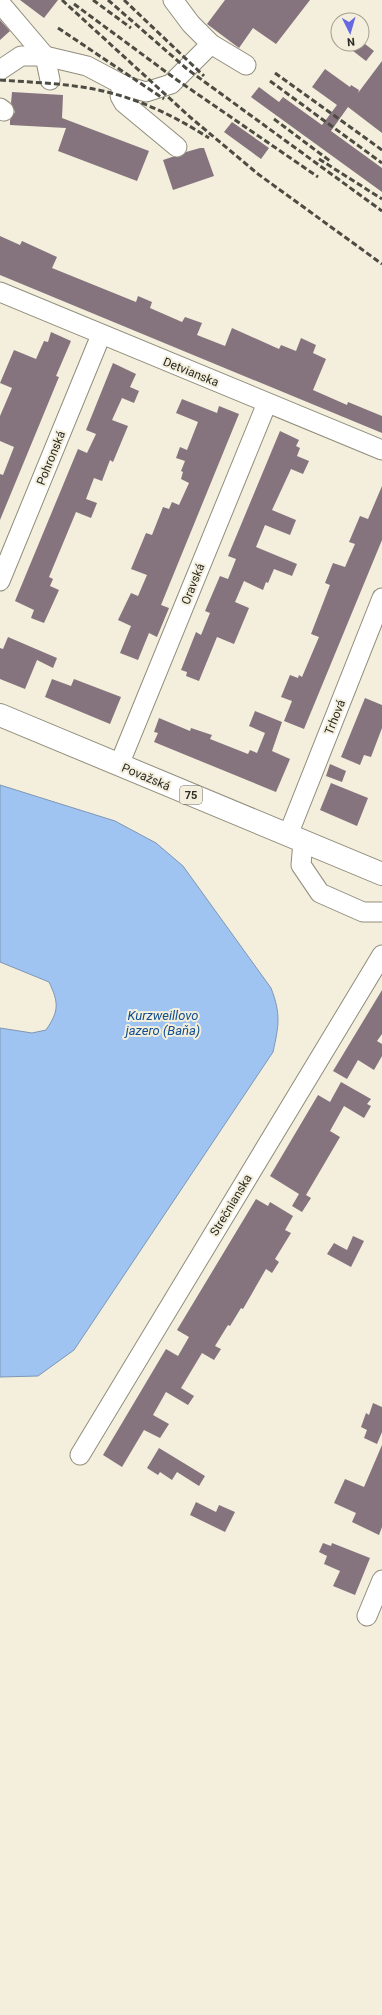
<svg xmlns="http://www.w3.org/2000/svg" width="382" height="2015" font-family="Roboto,sans-serif">
	<rect width="100%" height="100%" fill="#f3efdc"/>
	<path fill="#a0c4f2" stroke="#7d96b4" d="M0,785L115,821L156,843L183,866L271,988C281,1014 279,1025 273,1052L74,1350L38,1376L0,1377V1028L32,1033L46,1030C59,1011 59,1003 49,982L0,962Z"/>
	<g fill="#85747e">
		<polygon points="20,0 58,0 44,18"/>
		<polygon points="225,0 310,0 276,44 253,28 239,48 207,24"/>
		<polygon points="0,20 10,31 0,40"/>
		<polygon points="344,44 365,44 374,51 366,61"/>
		<polygon points="382,61 382,133 348,107 331,131 382,168 382,192 251,97 259,87 279,102 283,97 322,125 337,105 312,87 325,69 350,87 351,85 359,90 358,93"/>
		<polygon points="12,92 63,95 62,118 149,151 137,181 58,151 66,128 10,125 10,120 15,112 11,103"/>
		<polygon points="232,122 269,148 261,159 224,132"/>
		<polygon points="200,148 204,148 214,176 173,190 163,160 172,157 180,157 186,152"/>
		<polygon points="0,236 20,245 22,241 57,257 52,268 136,302 138,296 152,302 150,308 182,322 185,317 202,323 197,335 225,346 232,328 279,349 281,345 296,351 301,338 316,345 313,353 326,359 313,390 347,405 348,402 382,416 382,433 0,275"/>
		<polygon points="51,332 71,341 56,376 59,377 0,520 0,474 3,475 14,447 0,441 0,416 12,388 0,383 14,350 36,359 44,341 48,342"/>
		<polygon points="113,363 136,374 130,387 139,391 134,403 122,398 112,420 128,426 113,462 110,460 102,481 94,478 86,499 97,503 91,518 76,512 49,577 53,579 50,586 59,590 44,623 31,618 34,610 15,601 78,449 87,453 96,434 86,430"/>
		<polygon points="182,399 217,413 219,406 239,414 161,605 169,608 157,637 149,633 138,660 120,653 131,626 118,620 131,593 138,596 147,575 131,569 146,533 152,535 163,507 169,509 172,502 179,505 189,483 181,479 183,472 181,471 185,461 176,458 180,447 187,450 198,422 176,413"/>
		<polygon points="280,431 299,440 296,446 300,448 297,456 309,461 303,474 291,469 272,510 296,520 290,535 265,525 256,547 297,564 292,576 274,569 268,583 266,582 263,590 244,581 235,602 249,608 234,644 217,637 199,681 186,676 187,672 181,670 196,632 201,635 210,613 205,611 220,576 228,579 236,559 228,556"/>
		<polygon points="382,486 382,540 304,729 284,721 292,701 281,697 290,675 298,678 299,675 302,677 319,637 311,634 330,585 325,583 333,563 345,567 355,544 349,542 360,516 368,519"/>
		<polygon points="8,637 57,658 53,668 37,660 25,689 0,679 0,648 3,649"/>
		<polygon points="52,679 71,686 74,679 121,697 110,724 45,697"/>
		<polygon points="365,698 382,705 382,728 371,757 364,755 360,765 341,757"/>
		<polygon points="255,711 282,722 272,751 290,759 276,792 154,742 158,733 154,732 159,718 190,731 191,728 212,735 210,739 248,754 250,750 257,753 265,733 249,726"/>
		<polygon points="330,764 346,771 342,782 326,776"/>
		<polygon points="331,783 368,798 357,826 320,810"/>
		<polygon points="382,990 382,1034 377,1041 382,1044 382,1056 374,1070 358,1060 347,1079 333,1071"/>
		<polygon points="341,1082 371,1099 367,1104 371,1106 364,1118 344,1106 330,1131 340,1137 306,1195 311,1198 302,1212 292,1206 299,1194 270,1176 318,1095 330,1102"/>
		<polygon points="256,1199 268,1206 270,1202 293,1216 285,1230 291,1233 275,1259 279,1262 272,1273 266,1269 243,1309 241,1308 230,1326 228,1325 215,1346 221,1349 214,1360 202,1353 181,1388 194,1396 188,1405 166,1392 153,1415 169,1424 160,1438 144,1430 122,1467 103,1455 166,1349 178,1356 189,1337 177,1330"/>
		<polygon points="353,1236 364,1241 351,1267 327,1254 334,1243 347,1250"/>
		<polygon points="373,1403 382,1407 382,1432 377,1444 364,1438 367,1430 361,1427 366,1413 369,1415"/>
		<polygon points="382,1445 382,1527 379,1535 352,1522 356,1513 334,1503 345,1479 364,1487"/>
		<polygon points="159,1448 205,1476 199,1486 177,1472 172,1480 160,1472 158,1475 147,1468"/>
		<polygon points="196,1502 216,1512 219,1505 235,1512 225,1532 190,1515"/>
		<polygon points="323,1543 331,1546 332,1543 370,1558 355,1595 333,1586 340,1571 324,1564 327,1556 319,1552"/>
	</g>
	<g fill="none" stroke-linecap="round" stroke-linejoin="round">
		<g stroke="#918d7c" stroke-width="21">
			<g id="minor">
				<polyline points="173,0 191,24 211,44 246,65"/>
				<polyline points="0,3 45,56 50,80"/>
				<polyline points="0,70 21,56 45,56 87,66 123,85 146,92 171,84 211,44"/>
				<polyline points="123,85 120,96 124,103 177,147"/>
				<polyline points="0,108 4,111"/>
				<polyline points="0,292 382,450"/>
				<polyline points="0,581 101,335"/>
				<polyline points="119,765 267,403"/>
				<polyline points="288,835 382,598"/>
				<polyline points="303,842 301,865 320,893 363,912 382,912"/>
				<polyline points="80,1455 382,955"/>
				<polyline points="367,1616 382,1580"/>
			</g>
		</g>
		<g stroke="#918d7c" stroke-width="24">
			<polyline id="major" points="0,715 382,874"/>
		</g>
		<use href="#minor" stroke="#fff" stroke-width="19"/>
		<use href="#major" stroke="#fff" stroke-width="22"/>
		<g stroke="#4d4b42" stroke-width="3" stroke-dasharray="6 3" stroke-linecap="butt">
			<polyline points="62,0 190,117 258,174 382,264"/>
			<polyline points="93,0 131,28"/>
			<polyline points="108,0 187,69 382,211"/>
			<polyline points="124,0 204,76"/>
			<polyline points="74,4 177,80 318,177"/>
			<polyline points="58,28 164,99"/>
			<polyline points="275,73 382,150"/>
			<path d="M0,80C27,82 55,83 82,87C129,94 170,113 209,138"/>
			<polyline points="270,81 382,163"/>
			<polyline points="274,119 330,161"/>
			<polyline points="319,159 382,199"/>
		</g>
	</g>
	<g text-anchor="middle" stroke-width="4" stroke-linejoin="round" paint-order="stroke">
		<rect fill="#f3efdc" stroke="#66645a" stroke-width="1" x="180" y="786" width="22" height="18" rx="3"/>
		<g font-size="11" font-weight="bold" fill="#2a2922">
			<text x="191" y="799">75</text>
		</g>
		<g font-size="12" fill="#2a2922" stroke="#f3efdc">
			<text transform="translate(191 372) rotate(22)" y="4">Detvianska</text>
			<text transform="translate(51 458) rotate(-68)" y="4">Pohronská</text>
			<text transform="translate(193 584) rotate(-68)" y="4">Oravská</text>
			<text transform="translate(335 717) rotate(-68)" y="4">Trhová</text>
			<text transform="translate(146 777) rotate(23)" y="4">Považská</text>
			<text transform="translate(231 1205) rotate(-59)" y="4">Strečnianska</text>
		</g>
		<g font-size="13" font-style="italic" fill="#0f4e91" stroke="#f3efdc">
			<text x="163" y="1020">Kurzweillovo<tspan x="163" dy="15">jazero (Baňa)</tspan></text>
		</g>
	</g>
	<g transform="translate(350 32) rotate(175)"><circle r="19" fill="#f3efdc" stroke="#a3a092"/>
	<path d="M0-3L7 15L0 10L-7 15Z" fill="#6668e1"/>
	<text y="-6" font-size="11" font-weight="bold" text-anchor="middle" fill="#2a2922">N</text>
	</g>
</svg>
